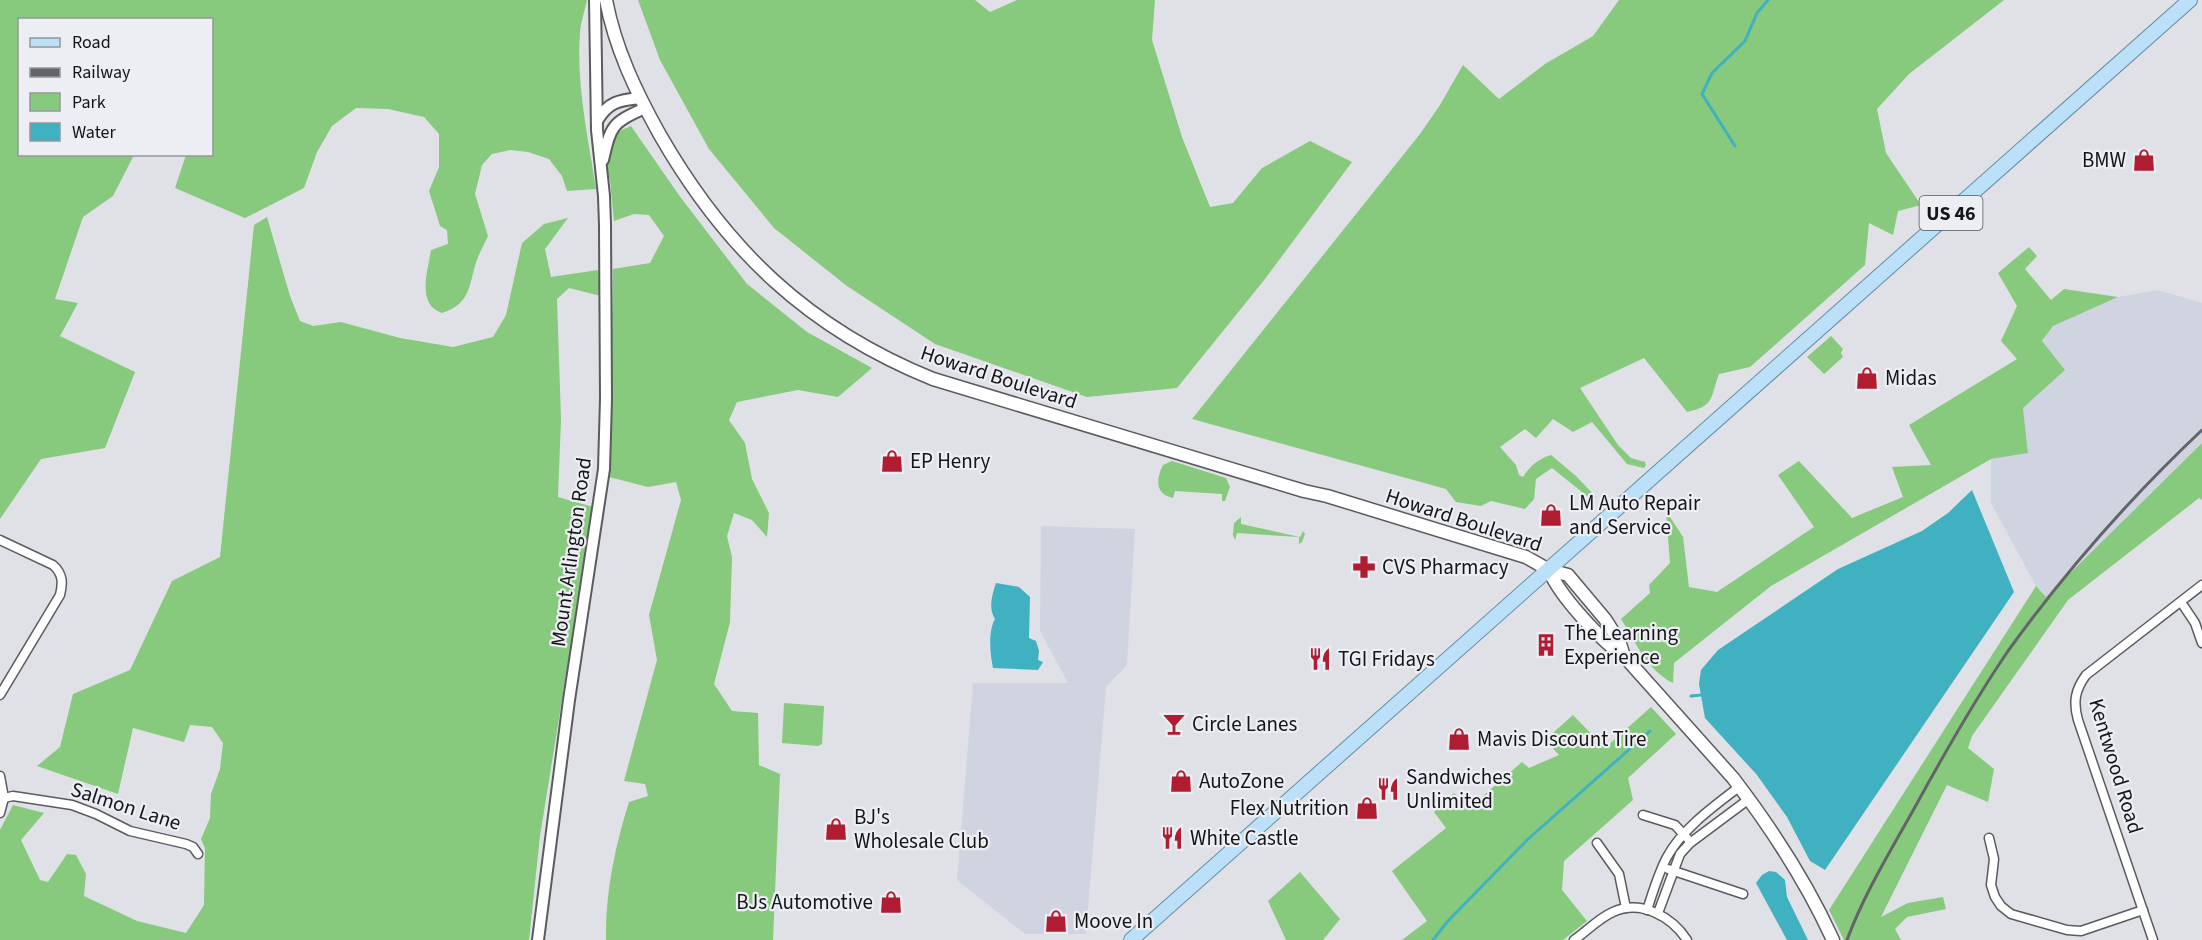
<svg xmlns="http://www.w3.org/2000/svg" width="2202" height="940" font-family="'Source Sans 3',sans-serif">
	<rect width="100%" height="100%" fill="#dfe1e6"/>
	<g fill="#cfd4e0">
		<polygon points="2158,290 2202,303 2202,443 2046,597 2036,586 1991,503 1991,459 2028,453 2023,408 2064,370 2042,342 2053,326 2118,297"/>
		<polygon points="1041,526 1135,529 1127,665 1106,687 1086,934 1025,934 957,880 973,683 1068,683 1040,631"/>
	</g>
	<g fill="#87c97d">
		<path d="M0,0H587C585,10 581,21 580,32C576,84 588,137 596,189L567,191L562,176L549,159L528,152L510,150L492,154L482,165L475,194L488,236C485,243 481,250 478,257C468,283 473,303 442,313C416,305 428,270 431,250L448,244L447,230L440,226L429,191L439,167V134L424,117L388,109L356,108L332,126L317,152L304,188L245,218L175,188L186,155L212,154V20H20V154L134,155L113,196L83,217L55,299L78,303L60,336L135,372L105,448L41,459L0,519Z"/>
		<polygon points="638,0 975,0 990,12 1017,0 1155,0 1152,40 1182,137 1210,207 1233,203 1262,168 1310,141 1352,162 1265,279 1177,388 1087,397 935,344 847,286 774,228 709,149 660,60"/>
		<path d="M1619,0H2004L1909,74L1877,109L1886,153L1921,205L1898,211L1893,235L1869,223L1865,265L1750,367L1719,374C1710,398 1715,406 1687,412L1644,358L1580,388L1618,445L1631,458L1645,462L1646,465L1644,468L1627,464L1592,422L1573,432L1553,419L1536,438L1525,429L1500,447L1516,465L1519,475L1523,477C1530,466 1538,459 1551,455L1576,476L1596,497L1592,500L1552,468L1536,479L1534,499L1525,509L1491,501L1481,506L1456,502L1446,489L1192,419L1420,134L1440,105L1463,65L1499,99L1545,64L1593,36Z"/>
		<path d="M631,126L681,198L747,284L807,332L872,368L838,397L798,390L737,402L729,420L745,443L752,479L769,513L767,537L752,520L734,513L727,536L732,557L730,622L714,684L732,711L758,713L759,765L780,774L773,940H606C605,894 615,846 629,802L648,796L645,784L624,781L657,660L649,615L681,500L676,482L648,487L609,477L613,269L650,263L664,236L649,215L634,214L614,221L610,180L604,167L615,133Z"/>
		<polygon points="267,217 290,296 300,321 313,326 341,322 400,338 453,347 493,337 506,315 522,243 544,224 568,218 545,249 551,277 598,270 601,296 569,288 557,299 561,419 558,497 593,507 540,836 529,940 0,940 0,830 13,805 44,813 21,840 40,880 48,882 67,854 76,855 86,874 84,896 137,921 186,933 204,905 205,848 201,839 210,818 211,794 220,769 223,743 212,727 190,725 184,742 133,728 118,794 37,766 60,747 73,694 130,670 172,581 220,557 254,225"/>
		<path d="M2029,247L2037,256L2025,269L2051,300L2064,289L2118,297L2053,326L2042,341L2065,370L2023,408L2028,453L1991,459L1771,586L1674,663L1673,683C1647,670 1636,643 1621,619L1650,593L1649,585L1670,563L1666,511L1683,537L1689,587L1717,592L1814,527L1778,475L1799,461L1852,518L1903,497L1892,467L1931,465L1909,425L2017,359L2001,341L2017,306L1998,273Z"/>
		<polygon points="1831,336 1843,349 1841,353 1843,357 1824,374 1807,357"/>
		<polygon points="2202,443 2202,500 2199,498 2068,600 1972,736 1968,748 1994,769 1988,802 1947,785 1881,917 1908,903 1943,897 1946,909 1907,917 1895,929 1901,940 1844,940 1829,910 2036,586 2046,597"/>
		<path d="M1172,461L1226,478L1230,487L1225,501H1222V494L1175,491L1173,498C1155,494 1156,479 1163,465Z"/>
		<polygon points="1241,517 1241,524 1300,537 1303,531 1305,534 1302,542 1299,544 1299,537 1237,533 1235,540 1233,535 1234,523"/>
		<polygon points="784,703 824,706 822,744 818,746 782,743"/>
		<polygon points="1651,707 1676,734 1628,778 1633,800 1564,861 1562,890 1587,921 1563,940 1402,940 1427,921 1392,871 1446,828 1434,812 1454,793 1469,808 1522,762 1529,768 1559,755 1545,740 1573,715 1605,748"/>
		<polygon points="1300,872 1340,919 1323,940 1286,940 1268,901"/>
	</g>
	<g fill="#3fb1c0">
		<polygon points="1972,490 2014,592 1825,870 1810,861 1787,817 1757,775 1705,718 1699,684 1701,670 1718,650 1838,569 1922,531 1948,513"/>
		<path d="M996,583L1019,587L1030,597L1029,638L1036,641L1039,651L1038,660L1043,662L1038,670L993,668C990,654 988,631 995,619C988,608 992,595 996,583Z"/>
		<polygon points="1769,871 1776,872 1785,880 1787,897 1808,940 1787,940 1756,883 1762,875"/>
	</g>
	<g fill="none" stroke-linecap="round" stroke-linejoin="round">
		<g stroke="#3fb1c0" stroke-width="3">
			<polyline points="1735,146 1702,94 1712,73 1745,41 1757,13 1768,0"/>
			<polyline points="1691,696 1701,695"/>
			<polyline points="1433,940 1447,922 1527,840 1650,731"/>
		</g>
		<g stroke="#595b5f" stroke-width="11">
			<g id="minor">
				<path d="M0,540L53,565C63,574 63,583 60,595L0,695"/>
				<polyline points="2181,602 2195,623 2202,643"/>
				<polyline points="0,776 4,798 0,813"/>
				<polyline points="4,798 13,796 72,805 96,814 130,831 186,844 193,847 198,854"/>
				<polyline points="1643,815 1675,825 1687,838"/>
				<polyline points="1989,838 1994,859 1991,885 1995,897 2001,906 2011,914 2067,930 2081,931 2143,910"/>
				<polyline points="1597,843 1619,874 1626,908"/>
				<polyline points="1668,869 1743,894"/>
				<path d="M1647,910C1653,892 1658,874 1667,857C1682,829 1714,806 1739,787"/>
				<polyline points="1658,913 1680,854 1690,843 1749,799"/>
				<path d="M1574,940C1587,931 1599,918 1613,912C1641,899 1672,917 1687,940"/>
				<path d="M2153,940L2078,720C2073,702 2075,690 2086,675L2202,585"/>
			</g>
		</g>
		<g stroke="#595b5f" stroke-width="14">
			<g id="tertiary">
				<path d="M597,121C608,102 619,100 640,98"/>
				<path d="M603,160C611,125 612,123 645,108"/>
				<polyline points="538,940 569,700 604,469 606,399 605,225 604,196 597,130 595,0"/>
			</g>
		</g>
		<g stroke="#595b5f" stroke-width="15">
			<g id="secondary">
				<path d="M606,0C615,48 636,92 660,135C726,250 809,329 933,379L1304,491L1327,496L1526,557L1549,570L1568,575L1605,619L1619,641L1624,656"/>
				<path d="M1549,570C1559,595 1601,641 1624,656L1733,778C1772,829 1806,881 1833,940"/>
			</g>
		</g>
		<g stroke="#648ca6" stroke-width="16">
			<polyline id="primary" points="1131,940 2190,0"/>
		</g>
		<use href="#minor" stroke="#fff" stroke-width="8"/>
		<use href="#tertiary" stroke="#fff" stroke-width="10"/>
		<use href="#secondary" stroke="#fff" stroke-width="12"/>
		<use href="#primary" stroke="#bbe0f8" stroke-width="14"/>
		<path stroke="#636467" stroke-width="3" d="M1847,940C1864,894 1891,850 1915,807C1944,754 1974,701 2008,651C2065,572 2131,497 2202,430"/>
	</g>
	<defs>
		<g id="shop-bare" transform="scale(1.8)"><path d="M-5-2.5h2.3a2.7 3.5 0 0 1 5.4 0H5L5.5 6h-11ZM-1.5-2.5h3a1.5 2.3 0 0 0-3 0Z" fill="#b01c32" stroke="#eceef3" stroke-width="2.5" paint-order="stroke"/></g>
		<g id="pharmacy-bare" transform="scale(1.8)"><path d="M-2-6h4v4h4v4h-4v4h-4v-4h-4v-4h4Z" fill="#b01c32" stroke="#eceef3" stroke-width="2.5" paint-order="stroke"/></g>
		<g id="building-bare" transform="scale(1.8)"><path d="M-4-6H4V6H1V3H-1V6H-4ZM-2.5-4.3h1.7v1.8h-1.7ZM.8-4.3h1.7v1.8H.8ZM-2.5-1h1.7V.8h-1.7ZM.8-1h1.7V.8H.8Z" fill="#b01c32" stroke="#eceef3" stroke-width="2.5" paint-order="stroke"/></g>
		<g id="restaurant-bare" transform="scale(1.8)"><path d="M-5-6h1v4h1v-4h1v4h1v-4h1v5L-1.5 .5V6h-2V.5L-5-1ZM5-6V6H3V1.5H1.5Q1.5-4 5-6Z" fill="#b01c32" stroke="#eceef3" stroke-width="2.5" paint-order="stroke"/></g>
		<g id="bar-bare" transform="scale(1.8)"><path d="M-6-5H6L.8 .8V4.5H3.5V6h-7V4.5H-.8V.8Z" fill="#b01c32" stroke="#eceef3" stroke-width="2.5" paint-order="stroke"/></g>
	</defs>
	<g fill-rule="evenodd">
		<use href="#shop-bare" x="2144" y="160"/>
		<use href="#shop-bare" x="1867" y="378"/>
		<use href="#shop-bare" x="892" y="461"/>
		<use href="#shop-bare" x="1551" y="515"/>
		<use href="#pharmacy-bare" x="1364" y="567"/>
		<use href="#building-bare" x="1546" y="645"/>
		<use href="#restaurant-bare" x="1320" y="659"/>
		<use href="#bar-bare" x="1174" y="724"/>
		<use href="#shop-bare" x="1459" y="739"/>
		<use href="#shop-bare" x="1181" y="781"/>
		<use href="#restaurant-bare" x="1388" y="789"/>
		<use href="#shop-bare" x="1367" y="808"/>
		<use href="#shop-bare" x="836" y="829"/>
		<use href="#restaurant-bare" x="1172" y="838"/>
		<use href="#shop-bare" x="891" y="902"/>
		<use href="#shop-bare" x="1056" y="921"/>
	</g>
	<g text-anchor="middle" stroke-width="4.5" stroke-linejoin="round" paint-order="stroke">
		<rect fill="#eceef3" stroke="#565659" stroke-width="1.5" x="1919.5" y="196" width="63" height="34" rx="4.5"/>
		<g font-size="20" font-weight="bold" fill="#151517">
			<text x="1951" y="220">US 46</text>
		</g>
		<g font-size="21" fill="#151517" stroke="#eceef3" text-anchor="start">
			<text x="2126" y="167" text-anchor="end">BMW</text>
			<text x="1885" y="385">Midas</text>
			<text x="910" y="468">EP Henry</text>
			<text x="1569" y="510">LM Auto Repair<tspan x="1569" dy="24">and Service</tspan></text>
			<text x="1382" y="574">CVS Pharmacy</text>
			<text x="1564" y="640">The Learning<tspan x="1564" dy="24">Experience</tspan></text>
			<text x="1338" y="666">TGI Fridays</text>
			<text x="1192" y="731">Circle Lanes</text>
			<text x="1477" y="746">Mavis Discount Tire</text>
			<text x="1406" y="784">Sandwiches<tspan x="1406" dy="24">Unlimited</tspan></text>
			<text x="1199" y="788">AutoZone</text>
			<text x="1349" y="815" text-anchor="end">Flex Nutrition</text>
			<text x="854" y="824">BJ's<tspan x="854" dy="24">Wholesale Club</tspan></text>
			<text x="1190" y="845">White Castle</text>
			<text x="873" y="909" text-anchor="end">BJs Automotive</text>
			<text x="1074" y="928">Moove In</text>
		</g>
		<g font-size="21" fill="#151517" stroke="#eceef3">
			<text transform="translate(999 377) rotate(18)" y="7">Howard Boulevard</text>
			<text transform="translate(1464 520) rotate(18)" y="7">Howard Boulevard</text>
			<text transform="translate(571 552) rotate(-82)" y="7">Mount Arlington Road</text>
			<text transform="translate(2116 766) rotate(73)" y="7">Kentwood Road</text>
			<text transform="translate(126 806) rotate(18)" y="7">Salmon Lane</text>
		</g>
	</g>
	<rect x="18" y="18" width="195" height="138" fill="#eceef3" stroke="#96979b" stroke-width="1.5"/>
	<rect x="30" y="38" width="30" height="9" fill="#bbe0f8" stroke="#96979b" stroke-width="1.5"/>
	<text x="72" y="48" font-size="18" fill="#151517">Road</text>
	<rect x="30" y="68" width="30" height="9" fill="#636467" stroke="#96979b" stroke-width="1.5"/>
	<text x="72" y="78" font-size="18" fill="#151517">Railway</text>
	<rect x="30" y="93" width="30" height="18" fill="#87c97d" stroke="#96979b" stroke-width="1.5"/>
	<text x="72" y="108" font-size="18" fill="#151517">Park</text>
	<rect x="30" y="123" width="30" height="18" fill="#3fb1c0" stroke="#96979b" stroke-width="1.5"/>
	<text x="72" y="138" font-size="18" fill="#151517">Water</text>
</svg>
